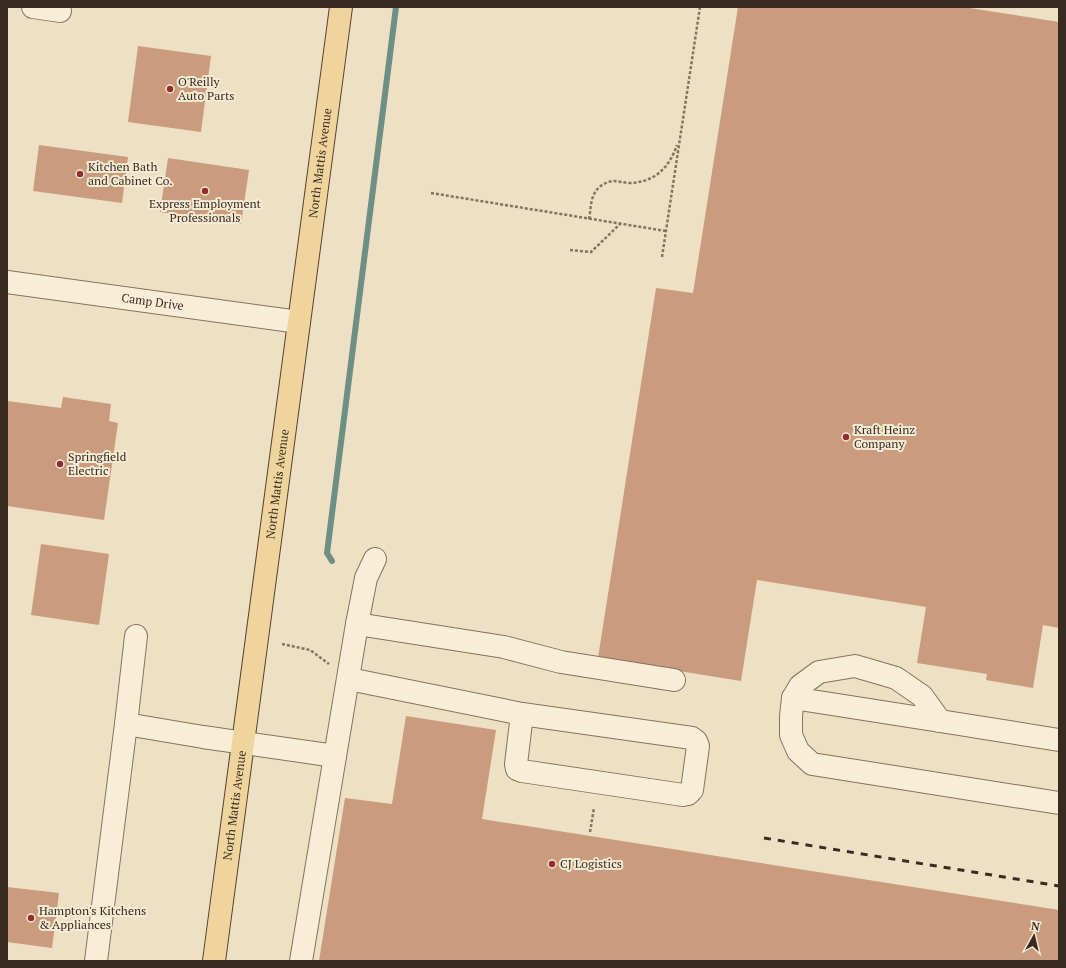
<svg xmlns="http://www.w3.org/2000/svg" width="1066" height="968" font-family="'PT Serif',serif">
	<rect width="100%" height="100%" fill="#ede0c5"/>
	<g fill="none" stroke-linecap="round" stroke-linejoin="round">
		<polyline stroke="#6d8f86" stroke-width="6" points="332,561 327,553 396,7"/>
	</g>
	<g fill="#ca9b7c">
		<polygon points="738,7 963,7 1059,22 1059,628 1043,625 1033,688 986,680 987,674 917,663 926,607 757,580 741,681 598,658 656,288 693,293"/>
		<polygon points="138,46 211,56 201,132 128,122"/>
		<polygon points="39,145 128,157 122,203 33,191"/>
		<polygon points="168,158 249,170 241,224 160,212"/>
		<polygon points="63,397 111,404 109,421 118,423 104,520 7,506 7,401 61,408"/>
		<polygon points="41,544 109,554 99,625 31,615"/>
		<polygon points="406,716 496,730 482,819 1059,910 1059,961 319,961 345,798 392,804"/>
		<polygon points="7,887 59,893 52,948 7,942"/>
	</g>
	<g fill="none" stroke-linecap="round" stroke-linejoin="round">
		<g stroke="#87725c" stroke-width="24">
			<g id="minor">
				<polyline points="33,7 60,11"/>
				<path id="s1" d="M7,282L299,322"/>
				<polyline points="357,624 504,647 561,662 674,680"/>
				<polyline points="136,636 126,724 203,737 335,756"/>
				<polyline points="349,679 522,714 692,738 696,741 698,746 692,790 688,794 683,795 522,771 517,769 516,764 522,714"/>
				<polyline points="793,698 940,721"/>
				<polyline points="1059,740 940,721 922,696 896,678 855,666 819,672 800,686 793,698 791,716 791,735 798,751 812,764 1059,803"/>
				<polyline points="96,961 126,724"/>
				<polyline points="301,961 357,624 366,578 375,559"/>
			</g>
		</g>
		<g stroke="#554130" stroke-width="24">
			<g id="major">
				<path id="s2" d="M214,961L341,7"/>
			</g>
		</g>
		<g stroke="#87725c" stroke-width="2.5" stroke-dasharray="3 2" stroke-linecap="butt">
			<polyline points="431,193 666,231"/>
			<path d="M589,219C591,210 590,199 596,191C599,186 607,181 614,181C619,181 624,183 630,183C655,182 669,168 677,145"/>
			<polyline points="570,250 591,252 620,224"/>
			<polyline points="662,257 700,7"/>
			<polyline points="282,644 310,650 329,664"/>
			<polyline points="590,832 594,808"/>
		</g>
		<use href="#minor" stroke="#f8eed8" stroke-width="22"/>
		<use href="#major" stroke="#efd49e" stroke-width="22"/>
		<polyline stroke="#382b1f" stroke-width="3" stroke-dasharray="7 7" stroke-linecap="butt" points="764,838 1059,886"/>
	</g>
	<g fill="#952d30" stroke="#f5ebd4" stroke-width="1.5">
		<circle cx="170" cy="89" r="4"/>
		<circle cx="80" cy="174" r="4"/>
		<circle cx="205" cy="191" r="4"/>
		<circle cx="846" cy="437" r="4"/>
		<circle cx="60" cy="464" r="4"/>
		<circle cx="552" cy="864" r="4"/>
		<circle cx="31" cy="918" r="4"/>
	</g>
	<g text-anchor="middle" stroke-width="4" stroke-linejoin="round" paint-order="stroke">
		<g font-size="12" fill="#382b1f" stroke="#f5ebd4" text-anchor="start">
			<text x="178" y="86">O'Reilly<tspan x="178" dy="14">Auto Parts</tspan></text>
			<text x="88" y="171">Kitchen Bath<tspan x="88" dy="14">and Cabinet Co.</tspan></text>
			<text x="205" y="208" text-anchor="middle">Express Employment<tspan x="205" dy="14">Professionals</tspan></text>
			<text x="854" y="434">Kraft Heinz<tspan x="854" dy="14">Company</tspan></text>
			<text x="68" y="461">Springfield<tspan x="68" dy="14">Electric</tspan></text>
			<text x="560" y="868">CJ Logistics</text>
			<text x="39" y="915">Hampton's Kitchens<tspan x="39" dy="14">&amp; Appliances</tspan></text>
		</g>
		<g font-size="12" fill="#382b1f" stroke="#f5ebd4">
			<text dy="4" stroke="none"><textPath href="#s2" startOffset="805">North Mattis Avenue</textPath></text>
			<text dy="4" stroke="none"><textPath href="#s1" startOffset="147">Camp Drive</textPath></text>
			<text dy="4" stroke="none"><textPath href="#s2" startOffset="481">North Mattis Avenue</textPath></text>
			<text dy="4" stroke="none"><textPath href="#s2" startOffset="157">North Mattis Avenue</textPath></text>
		</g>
	</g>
	<rect width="1066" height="968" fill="none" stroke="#382b1f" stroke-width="16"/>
	<g transform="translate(1034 936) rotate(8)" stroke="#f5ebd4" stroke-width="3" paint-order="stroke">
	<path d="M0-3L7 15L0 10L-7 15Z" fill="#382b1f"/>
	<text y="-6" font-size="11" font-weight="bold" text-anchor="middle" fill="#382b1f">N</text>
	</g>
</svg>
